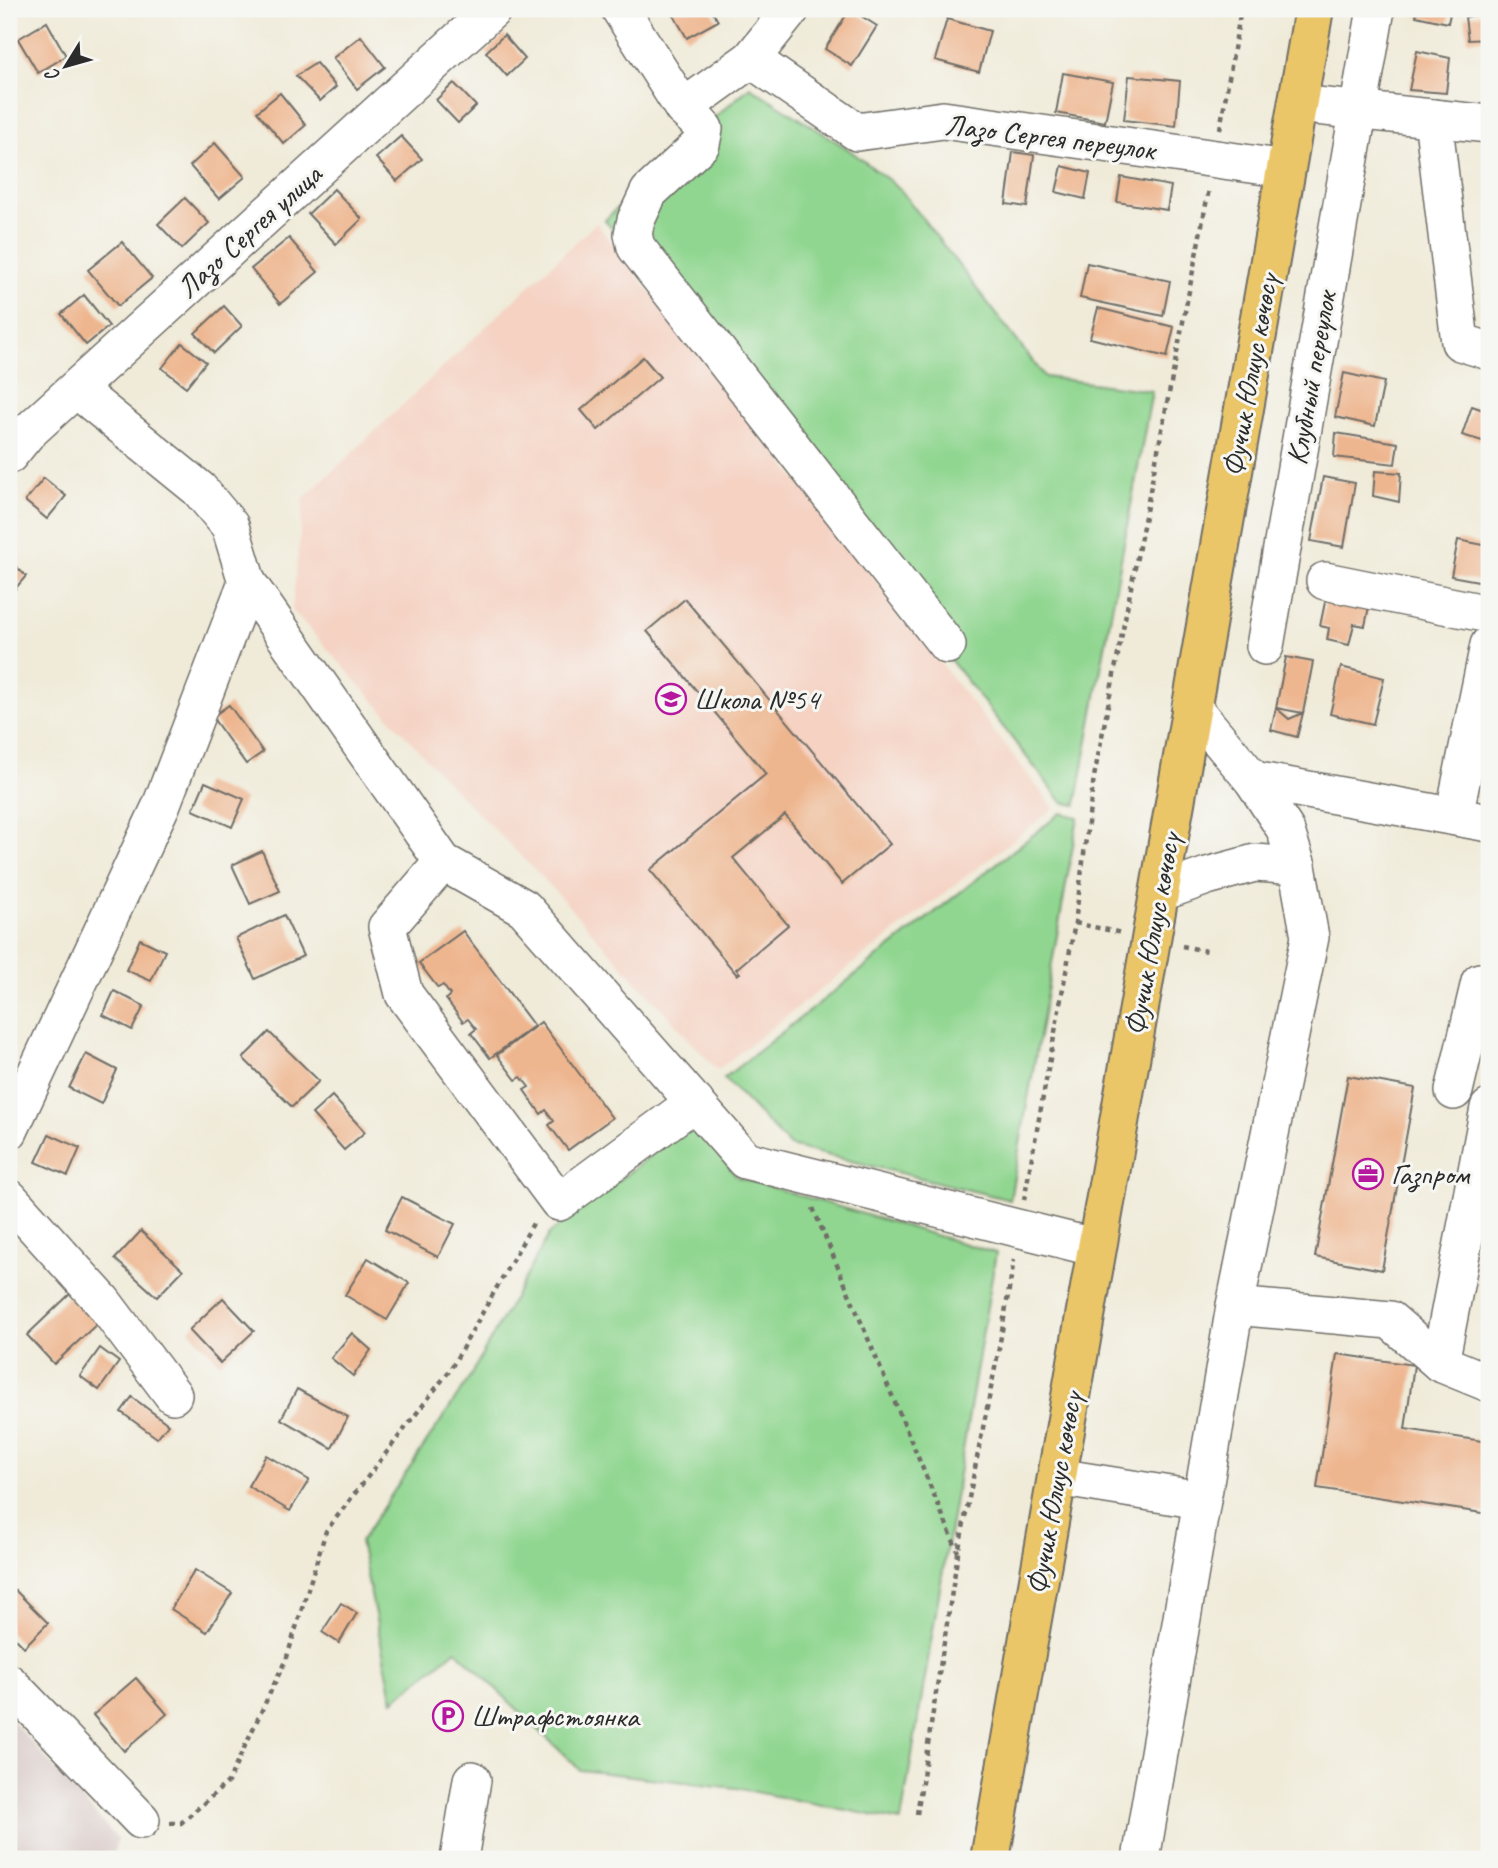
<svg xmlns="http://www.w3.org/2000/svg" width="1498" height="1868" font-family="Caveat,sans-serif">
	<rect width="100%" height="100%" fill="#f6f6f2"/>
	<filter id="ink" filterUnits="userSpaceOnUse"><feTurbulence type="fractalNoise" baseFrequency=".0143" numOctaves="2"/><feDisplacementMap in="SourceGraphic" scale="14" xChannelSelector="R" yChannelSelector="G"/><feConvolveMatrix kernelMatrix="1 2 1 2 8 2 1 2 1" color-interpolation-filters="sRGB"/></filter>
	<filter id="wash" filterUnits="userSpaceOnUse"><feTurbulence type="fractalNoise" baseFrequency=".00686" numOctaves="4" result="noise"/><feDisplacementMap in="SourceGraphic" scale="28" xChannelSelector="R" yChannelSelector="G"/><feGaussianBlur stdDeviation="1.57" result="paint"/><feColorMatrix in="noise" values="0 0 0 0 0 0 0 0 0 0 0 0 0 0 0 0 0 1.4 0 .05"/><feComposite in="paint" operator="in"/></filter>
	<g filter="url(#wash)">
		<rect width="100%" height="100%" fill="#f0ebd9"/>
		<polygon fill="#f5d2c2" points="596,223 1054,808 717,1070 544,879 454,789 292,610 304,498"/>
		<polygon fill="#d1bfbd" points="9,1717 118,1840 111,1859 9,1859"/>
		<g fill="#90d690" stroke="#5e805e" stroke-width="2">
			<polygon points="750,87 848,149 899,188 1045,377 1152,391 1076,805 1062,802 605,220 682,145"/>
			<polygon points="1061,813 1078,817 1010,1200 790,1146 724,1078"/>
			<polygon points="693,1123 737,1177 996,1253 901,1821 736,1788 580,1770 456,1650 393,1701 360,1542 468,1380 550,1233"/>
		</g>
		<g id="blocks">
			<g fill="#eeb68f">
				<polygon points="670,9 711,9 718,21 687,38"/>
				<polygon points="850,9 877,26 852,66 825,49"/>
				<polygon points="1418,9 1451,9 1448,23 1416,16"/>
				<polygon points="1487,13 1488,39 1468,40 1465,17"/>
				<polygon points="947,19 990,31 979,72 935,60"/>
				<polygon points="47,22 66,56 38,73 18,39"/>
				<polygon points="504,35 525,59 507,76 486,52"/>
				<polygon points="361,36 385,67 357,89 333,58"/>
				<polygon points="1417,51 1450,58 1446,93 1409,90"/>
				<polygon points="316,63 336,87 320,101 296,76"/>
				<polygon points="1063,73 1113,82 1105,122 1056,113"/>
				<polygon points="1129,76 1180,81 1176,126 1124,120"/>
				<polygon points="454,83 476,106 458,123 436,100"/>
				<polygon points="280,93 306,125 284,144 257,112"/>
				<polygon points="401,136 422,159 397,181 376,158"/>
				<polygon points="215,143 245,177 219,199 190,166"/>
				<polygon points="1013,152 1034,155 1027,207 1006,204"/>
				<polygon points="1062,166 1090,173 1085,199 1056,192"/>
				<polygon points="1121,177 1171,186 1167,210 1117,202"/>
				<polygon points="334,189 362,219 336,244 308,214"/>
				<polygon points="185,198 209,223 182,249 158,224"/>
				<polygon points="289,238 318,272 280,304 251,269"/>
				<polygon points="122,242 152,278 118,306 88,270"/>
				<polygon points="1087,263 1170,281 1163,316 1080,298"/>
				<polygon points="84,295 109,326 86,345 61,314"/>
				<polygon points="224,306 242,326 214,353 195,333"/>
				<polygon points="1098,308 1174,327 1167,357 1090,338"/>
				<polygon points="182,343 206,362 186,387 162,368"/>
				<polygon points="643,357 660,377 598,430 581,410"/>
				<polygon points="1344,373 1384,382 1375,426 1335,417"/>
				<polygon points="1472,406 1489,412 1489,443 1462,435"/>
				<polygon points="1336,433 1398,443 1395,464 1334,457"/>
				<polygon points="1375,471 1401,473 1399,502 1373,496"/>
				<polygon points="1323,477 1355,483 1344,547 1311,541"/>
				<polygon points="44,478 66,496 47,519 25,501"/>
				<polygon points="1458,540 1489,546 1489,583 1451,576"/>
				<polygon points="9,560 26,576 9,596"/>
				<polygon points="1328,588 1371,597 1365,626 1354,624 1349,645 1327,640 1329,628 1320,626"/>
				<polygon points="685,599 890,844 842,884 785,815 733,858 788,925 736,969 740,973 737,975 650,870 766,774 647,631"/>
				<polygon points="1286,657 1313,662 1303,713 1276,708"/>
				<polygon points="1341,667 1384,678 1373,724 1330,714"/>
				<polygon points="229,705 263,752 246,764 212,717"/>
				<polygon points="1276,708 1289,719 1303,713 1297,737 1271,730"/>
				<polygon points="205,782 244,799 232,827 193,810"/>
				<polygon points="262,851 280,891 250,904 232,865"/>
				<polygon points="284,915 303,956 255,979 236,938"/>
				<polygon points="463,931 534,1026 490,1058 471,1033 476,1029 468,1019 463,1022 446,999 450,995 443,985 438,988 419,963"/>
				<polygon points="140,939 165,951 151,981 126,970"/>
				<polygon points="114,991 144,1006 132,1030 103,1015"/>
				<polygon points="541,1022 612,1118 568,1150 549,1125 554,1121 546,1110 541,1114 524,1090 529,1087 521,1077 516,1080 497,1055"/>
				<polygon points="269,1032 319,1081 292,1107 243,1058"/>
				<polygon points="86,1054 117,1070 101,1104 69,1088"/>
				<polygon points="1348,1076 1415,1088 1382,1270 1315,1257"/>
				<polygon points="332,1096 365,1132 344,1150 312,1114"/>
				<polygon points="49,1134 80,1148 68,1176 36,1162"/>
				<polygon points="402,1197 455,1224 438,1257 385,1230"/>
				<polygon points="141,1231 183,1270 157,1297 115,1259"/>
				<polygon points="368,1258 409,1283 387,1320 345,1295"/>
				<polygon points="71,1293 99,1322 54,1364 27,1335"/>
				<polygon points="223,1298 254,1331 220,1363 189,1330"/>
				<polygon points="352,1333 371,1350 353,1376 331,1358"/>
				<polygon points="100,1348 119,1362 99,1390 80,1376"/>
				<polygon points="1337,1354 1414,1365 1405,1429 1489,1442 1489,1514 1317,1488"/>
				<polygon points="297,1389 348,1417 332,1448 281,1419"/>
				<polygon points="132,1397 168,1424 157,1438 121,1412"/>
				<polygon points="266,1455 309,1480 290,1511 248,1486"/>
				<polygon points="195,1570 232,1593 207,1632 171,1609"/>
				<polygon points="15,1590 48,1623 24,1647 9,1632 9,1596"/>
				<polygon points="341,1603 357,1613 339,1643 322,1632"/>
				<polygon points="136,1678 167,1714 124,1751 93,1715"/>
			</g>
		</g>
	</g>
	<g filter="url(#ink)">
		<use href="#blocks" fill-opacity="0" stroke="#706e68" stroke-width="2"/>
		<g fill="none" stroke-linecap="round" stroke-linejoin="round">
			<g stroke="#706e68" stroke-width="40">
				<g id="minor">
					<polyline points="620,9 683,108 751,59 791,9"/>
					<polyline points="751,59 857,132 943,120 1286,169"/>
					<polyline points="1297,104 1489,124"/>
					<polyline points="683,108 695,119 704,129 701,144 649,192 636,220 633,234 636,247 947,645"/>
					<polyline points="1433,118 1460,342 1489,351"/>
					<polyline points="9,455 27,433 493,9"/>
					<polyline points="1325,581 1489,614"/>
					<polyline points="247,582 443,862 524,908 745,1160 1097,1248"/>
					<polyline points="1265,646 1376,9"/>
					<polyline points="1253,780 1489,823"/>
					<polyline points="1454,816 1489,645"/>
					<polyline points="443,862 387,927 404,994 559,1202 695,1102"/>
					<polyline points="1159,893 1207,876 1255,863 1297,866"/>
					<polyline points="1454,1091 1480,982 1489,984"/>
					<polyline points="9,1131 161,806 247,582 230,526 199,489 76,389"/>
					<polyline points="9,1198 103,1302 173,1395"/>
					<polyline points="1235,1306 1390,1320 1440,1363 1489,1383"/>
					<polyline points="1440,1363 1489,1108"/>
					<polyline points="1057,1477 1201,1500"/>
					<polyline points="9,1683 141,1820"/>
					<polyline points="459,1859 472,1780"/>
					<polyline points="1141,1859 1235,1306 1310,937 1297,866 1285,829 1253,780 1191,706"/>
				</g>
			</g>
			<g stroke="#706e68" stroke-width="42">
				<polyline id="major" points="990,1859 1314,9"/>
			</g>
			<g stroke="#706e68" stroke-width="4.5" stroke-dasharray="5 5" stroke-linecap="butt">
				<polyline points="1220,129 1241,9"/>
				<polyline points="1075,923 1122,933"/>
				<polyline points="1182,946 1207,951"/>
				<polyline points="1024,1200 1075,923 1094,777 1209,189"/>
				<polyline points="813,1208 958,1552"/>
				<polyline points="917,1814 958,1553 999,1348 1014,1260"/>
				<polyline points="170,1823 181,1823 228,1782 287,1657 326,1531 450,1370 535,1220"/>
			</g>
			<use href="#minor" stroke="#fff" stroke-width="37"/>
			<use href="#major" stroke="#ebc669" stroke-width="38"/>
		</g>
	</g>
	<defs>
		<g id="school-ring" transform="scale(1.575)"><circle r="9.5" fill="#f6f6f2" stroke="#b5179e" stroke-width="1.5"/><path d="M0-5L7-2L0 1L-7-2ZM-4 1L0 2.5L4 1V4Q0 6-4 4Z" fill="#b5179e"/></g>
		<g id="office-ring" transform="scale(1.575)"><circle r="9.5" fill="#f6f6f2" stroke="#b5179e" stroke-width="1.5"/><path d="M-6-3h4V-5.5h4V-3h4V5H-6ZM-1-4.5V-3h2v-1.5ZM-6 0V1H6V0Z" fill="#b5179e"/></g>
		<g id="parking-ring" transform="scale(1.575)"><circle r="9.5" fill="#f6f6f2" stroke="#b5179e" stroke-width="1.5"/><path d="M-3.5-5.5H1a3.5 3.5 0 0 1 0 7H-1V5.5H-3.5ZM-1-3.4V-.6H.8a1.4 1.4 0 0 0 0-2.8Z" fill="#b5179e"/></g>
	</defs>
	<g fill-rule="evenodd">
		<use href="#school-ring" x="671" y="699"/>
		<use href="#office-ring" x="1368" y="1174"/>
		<use href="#parking-ring" x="448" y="1716"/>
	</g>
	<g text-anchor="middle" stroke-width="6" stroke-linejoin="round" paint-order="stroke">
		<g font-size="30" fill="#2b2b2b" stroke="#f6f6f2">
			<text transform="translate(1050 137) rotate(7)" y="10">Лазо Сергея переулок</text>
			<text transform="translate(249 231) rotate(-42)" y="10">Лазо Сергея улица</text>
			<text transform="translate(1250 375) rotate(-80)" y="10">Фучик Юлиус көчөсү</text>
			<text transform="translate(1311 378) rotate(-80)" y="10">Клубный переулок</text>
			<text transform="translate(1152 934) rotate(-80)" y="10">Фучик Юлиус көчөсү</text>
			<text transform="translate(1054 1493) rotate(-80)" y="10">Фучик Юлиус көчөсү</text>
		</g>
		<g font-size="30" fill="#2b2b2b" stroke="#f6f6f2" text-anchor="start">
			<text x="694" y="709">Школа №54</text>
			<text x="1391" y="1184">Газпром</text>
			<text x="471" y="1726">Штрафстоянка</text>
		</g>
	</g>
	<rect width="1498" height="1868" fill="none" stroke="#f6f6f2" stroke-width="35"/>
	<g transform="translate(66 66) rotate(233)" stroke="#f6f6f2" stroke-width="5" paint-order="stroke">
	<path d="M0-5L12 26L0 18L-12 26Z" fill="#2b2b2b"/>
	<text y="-10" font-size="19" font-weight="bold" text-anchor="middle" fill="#2b2b2b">С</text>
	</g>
</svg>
